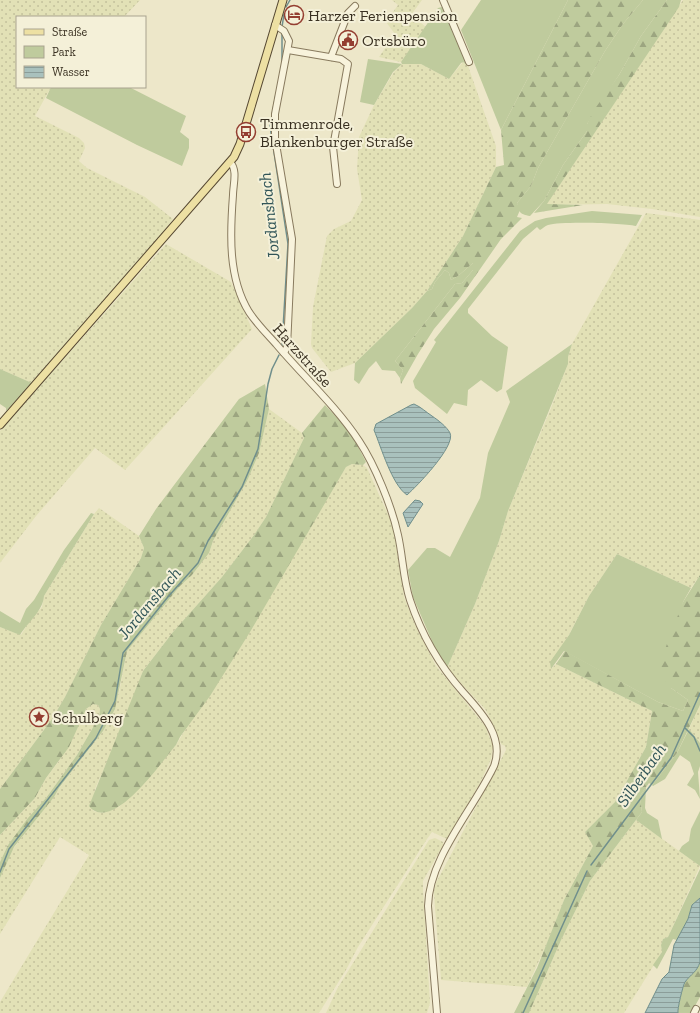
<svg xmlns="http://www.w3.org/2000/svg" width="700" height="1013" font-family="'Zilla Slab',serif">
	<defs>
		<pattern id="farmland-dots" width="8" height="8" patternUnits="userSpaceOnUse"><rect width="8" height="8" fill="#e2e1b6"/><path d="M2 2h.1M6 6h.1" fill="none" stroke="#c3c19c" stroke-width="1.8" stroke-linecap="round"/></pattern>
		<pattern id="forest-firs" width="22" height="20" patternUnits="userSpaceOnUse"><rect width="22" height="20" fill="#bfcb9d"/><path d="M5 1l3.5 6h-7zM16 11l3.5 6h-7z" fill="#9ca580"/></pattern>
		<pattern id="water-rules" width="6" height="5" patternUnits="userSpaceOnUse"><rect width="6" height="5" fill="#a9c1bd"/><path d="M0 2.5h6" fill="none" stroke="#8b9d99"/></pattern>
	</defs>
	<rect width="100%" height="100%" fill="#ede7c9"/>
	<g fill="url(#farmland-dots)">
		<polygon points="0,0 140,0 124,17 17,17 17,87 51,87 35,116 79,138 84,143 85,148 79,161 87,168 145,197 173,219 159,238 32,383 0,369"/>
		<polygon points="392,0 422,0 411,15 426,27 401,62 379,57 395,34 386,22 398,5"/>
		<polygon points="683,0 700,0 700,217 652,209 607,204 546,205"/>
		<polygon points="463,62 468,66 496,146 496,167 463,236 427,291 412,308 355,363 331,372 312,348 311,344 313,307 327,236 334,229 351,221 362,200 357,169 359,137 374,105 394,72 402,64 421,64 449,79"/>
		<polygon points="646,213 700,220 700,575 691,588 617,554 589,596 551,669 556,664 652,711 646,747 615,802 585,832 593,846 564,900 549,939 527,987 441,980 435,908 434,892 436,883 506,750 505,746 501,744 492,722 485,709 447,668 475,604 499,541 508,511 551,408 568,364 568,357 572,344"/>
		<polygon points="166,244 231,282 252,329 125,470 95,448 36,516 0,563 0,431"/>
		<polygon points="269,409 302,433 304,438 266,517 254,535 222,577 173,632 143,671 123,725 95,789 93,811 102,813 119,807 176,745 346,467 352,464 363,465 367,468 390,519 394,532 404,597 415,625 436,666 485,726 493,746 491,759 481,781 447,839 432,832 427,839 358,947 346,970 319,1013 0,1013 0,1002 89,855 60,837 0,934 0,878 10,853 103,731 119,693 127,651 180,586 192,575 209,553 213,541 248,479 259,453"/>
		<polygon points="99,508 139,536 144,548 141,558 101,625 65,697 52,719 0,789 0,627 21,635 30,620 42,607 44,596 94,514"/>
		<polygon points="93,704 98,705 100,709 99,717 77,755 46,798 8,845 0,862 0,835 35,798 46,778 59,761 86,709"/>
		<polygon points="700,705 700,743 689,729"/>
		<polygon points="636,820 700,866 668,937 663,939 661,945 662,952 624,1013 529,1013 562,938 590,881"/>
		<polygon points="435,838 443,842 443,845 423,881 423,890 430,1003 427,1013 326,1013 337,989 429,840"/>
	</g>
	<g fill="#bfcb9d">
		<polygon points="481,0 568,0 501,130 461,30"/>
		<path d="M643,0H667L641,36L619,75L587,124V131L563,165L544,201L530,216C520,214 519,213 517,203L531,186L538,168L605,51L623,24Z"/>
		<polygon points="442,7 455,33 468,66 463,62 461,63 449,79 421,64 402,64 393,72 374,105 360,102 368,59 402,64 401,62 438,8"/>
		<polygon points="51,87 129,87 186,116 180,132 189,139 189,148 182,166 137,145 46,98"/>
		<path d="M592,211L642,215L636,226C622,223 561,221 548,225C545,226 542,229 540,230L537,227L523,239L468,309V313L492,336L508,347L502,389L497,392L481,380L468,390L467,406L454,403L447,414L415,388L413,381L436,342L434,340L520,231L535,221L546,218Z"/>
		<polygon points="473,263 473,270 462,283 455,284 395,361 403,370 400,378 395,371 382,370 376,361 369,368 359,384 354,380 355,363 412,308 427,291 432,289 435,282 445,270 449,273 451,280 458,276"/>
		<polygon points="572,344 568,357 568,364 508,511 499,541 475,604 447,668 435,648 413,597 408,570 427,548 435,548 450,557 480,498 488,453 510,402 506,391"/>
		<polygon points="0,369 32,383 6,411 6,408 0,404"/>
		<path d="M91,513L94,514L44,596C43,611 28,622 20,635L0,627V611L20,623L26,609L34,600L64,550Z"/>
		<polygon points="617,554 691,588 683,602 671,688 688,700 683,711 658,702 564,651 551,669 550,662 569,635 589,596"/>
		<polygon points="689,729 700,743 700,766 698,772 700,799 695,790 687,785 694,774 690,762 680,755 665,779 653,786 652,785 677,753"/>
		<polygon points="646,787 645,808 647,813 658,820 662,839 636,820 642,812 640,796"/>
		<polygon points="700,811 700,866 679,851 682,846 689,841 691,829"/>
		<polygon points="700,869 700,898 692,905 688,919 677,940 673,939 657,969 653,965 662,952 661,945 663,939 668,937"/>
	</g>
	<g fill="url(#forest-firs)">
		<polygon points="568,0 643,0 623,24 605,51 538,168 531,186 517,203 520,210 517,217 522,218 501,239 460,298 434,329 418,354 401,384 400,378 403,370 395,361 455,284 462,283 473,270 473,263 458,276 451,280 449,273 445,270 435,282 432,289 427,291 463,236 496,167 504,165 501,130"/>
		<polygon points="667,0 681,0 679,7 547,204 583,205 534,213 544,201 563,165 587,131 587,124 594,110 619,75 641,36"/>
		<polygon points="265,384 269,409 259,453 248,479 213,541 209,553 192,575 180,586 127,651 115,709 103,731 59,788 54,797 14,847 0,878 0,862 8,845 28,818 46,798 77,755 99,717 100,709 98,705 93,704 86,709 69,747 46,778 35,798 0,835 0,789 52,719 65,697 101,625 141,558 144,548 139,536 156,509 239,399"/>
		<path d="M325,405L351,433L366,462L363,465L352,464L346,467L250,632L210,696L180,737L176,745C162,761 112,835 89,806L143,671L173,632L222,577L254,535L266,517L304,438L302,433Z"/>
		<polygon points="700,575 700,705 677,753 652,785 649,783 640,796 642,812 590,881 562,938 529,1013 514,1013 537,968 564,900 593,846 585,832 615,802 646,747 652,711 556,664 565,651 658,702 683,711 688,700 671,688 657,670 683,602"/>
		<path d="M700,962V997L691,1013H678C677,1010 683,985 685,982C691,974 697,972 700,962Z"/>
	</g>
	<g fill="url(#water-rules)" stroke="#708f8c">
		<path d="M414,404C421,407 426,412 432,416C438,420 447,427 450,433C456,446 417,486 407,495C392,485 381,447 374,430L376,424L411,405Z"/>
		<polygon points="415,500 420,501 423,504 408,527 403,513"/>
		<path d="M700,898V962C697,972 691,974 685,982C683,985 677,1010 678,1013H645L662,979L669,972L674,945L688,919L692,905Z"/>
	</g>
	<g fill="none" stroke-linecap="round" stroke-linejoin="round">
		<g stroke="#708f8c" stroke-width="1.5">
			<polyline points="286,7 290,0"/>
			<polyline points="282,27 284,14"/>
			<polyline points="282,64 282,32"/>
			<polyline points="276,94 270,126 288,244 282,346"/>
			<polyline points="685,728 694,737 700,751"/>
			<polyline points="591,865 671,758 700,693"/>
			<polyline points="0,872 9,849 96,738 115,701 123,653 167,598 198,563 208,541 242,487 258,449 268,384 272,369 279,355"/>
			<polyline points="523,1013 587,871"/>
		</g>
		<g stroke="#887a5e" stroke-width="8">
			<g id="minor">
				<polyline points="443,0 469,62"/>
				<polyline points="275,25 284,31 289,41 275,114 275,138 292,239 287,347 284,353"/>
				<polyline points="288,50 341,59 348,64 333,147 337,184"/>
				<polyline points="331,57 348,13 355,6"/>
				<path d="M230,162C238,170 233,185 233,195C230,234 228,278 249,312C257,324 267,334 276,344C302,375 337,407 359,441C375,465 392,507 398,535C403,557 403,579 410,600C421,633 439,665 463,692C481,712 505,737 494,766C473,810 429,858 428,906L437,1013"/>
				<polyline points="694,1013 696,1009"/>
			</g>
		</g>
		<g stroke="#564832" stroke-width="9">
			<polyline id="major" points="0,425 234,157 240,144 283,0"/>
		</g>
		<use href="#minor" stroke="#f8f3dc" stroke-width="6"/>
		<use href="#major" stroke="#ede0a3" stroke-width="7"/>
	</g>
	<defs>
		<g id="hotel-ring" transform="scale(1)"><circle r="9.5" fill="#f4f0d8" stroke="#943e31" stroke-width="1.5"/><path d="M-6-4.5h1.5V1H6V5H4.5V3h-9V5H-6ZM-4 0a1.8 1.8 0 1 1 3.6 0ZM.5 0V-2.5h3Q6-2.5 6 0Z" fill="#943e31"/></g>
		<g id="civic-ring" transform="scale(1)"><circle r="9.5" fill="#f4f0d8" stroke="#943e31" stroke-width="1.5"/><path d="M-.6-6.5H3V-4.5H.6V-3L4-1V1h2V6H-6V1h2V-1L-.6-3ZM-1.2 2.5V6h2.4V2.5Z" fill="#943e31"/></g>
		<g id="bus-ring" transform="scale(1)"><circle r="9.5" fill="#f4f0d8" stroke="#943e31" stroke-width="1.5"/><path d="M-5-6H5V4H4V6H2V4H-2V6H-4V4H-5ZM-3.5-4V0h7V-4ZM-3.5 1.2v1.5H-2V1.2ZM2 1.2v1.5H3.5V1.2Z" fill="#943e31"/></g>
		<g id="sight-ring" transform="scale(1)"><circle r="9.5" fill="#f4f0d8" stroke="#943e31" stroke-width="1.5"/><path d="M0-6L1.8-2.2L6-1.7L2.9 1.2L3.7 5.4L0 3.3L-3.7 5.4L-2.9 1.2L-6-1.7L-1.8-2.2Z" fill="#943e31"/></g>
	</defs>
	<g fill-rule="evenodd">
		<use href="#hotel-ring" x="294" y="15"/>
		<use href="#civic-ring" x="348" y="40"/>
		<use href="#bus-ring" x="246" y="132"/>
		<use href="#sight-ring" x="39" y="717"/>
	</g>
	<g text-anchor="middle" stroke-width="4" stroke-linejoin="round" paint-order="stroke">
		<g font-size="16" fill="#393021" stroke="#f4f0d8" text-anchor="start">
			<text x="308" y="21">Harzer Ferienpension</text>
			<text x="362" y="46">Ortsbüro</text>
			<text x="260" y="129">Timmenrode,<tspan x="260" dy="18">Blankenburger Straße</tspan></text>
			<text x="53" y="723">Schulberg</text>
		</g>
		<g font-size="16" fill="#393021" stroke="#f4f0d8">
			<text transform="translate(303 355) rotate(48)" y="6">Harzstraße</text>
		</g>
		<g font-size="17" font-style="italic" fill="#315558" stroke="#f4f0d8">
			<text transform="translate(269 216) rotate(-96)" y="6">Jordansbach</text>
			<text transform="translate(149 603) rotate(-50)" y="6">Jordansbach</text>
			<text transform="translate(641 775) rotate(-55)" y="6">Silberbach</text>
		</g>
	</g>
	<rect x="16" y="16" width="130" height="72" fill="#f4f0d8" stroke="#a9a38f"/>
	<rect x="24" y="29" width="20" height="6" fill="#ede0a3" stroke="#a9a38f"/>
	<text x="52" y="36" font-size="12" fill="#393021">Straße</text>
	<rect x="24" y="46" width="20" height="12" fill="#bfcb9d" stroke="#a9a38f"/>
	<text x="52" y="56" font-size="12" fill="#393021">Park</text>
	<rect x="24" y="66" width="20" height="12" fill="url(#water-rules)" stroke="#a9a38f"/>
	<text x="52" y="76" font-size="12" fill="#393021">Wasser</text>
</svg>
